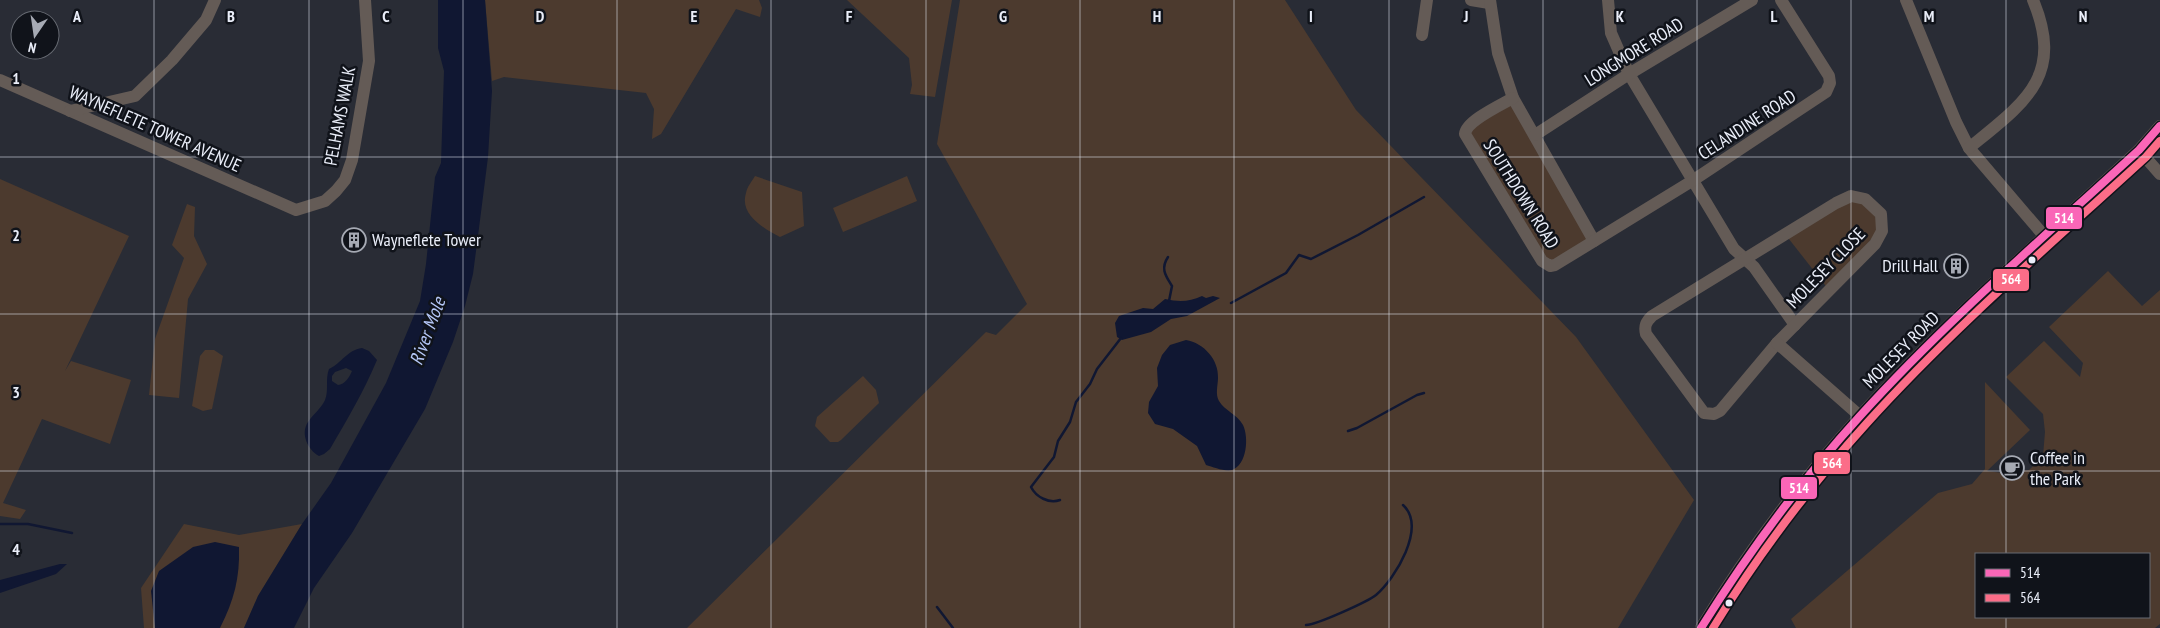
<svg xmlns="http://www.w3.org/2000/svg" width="2160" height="628" font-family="'PT Sans Narrow',sans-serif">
	<rect width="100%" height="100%" fill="#292c35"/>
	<g fill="#4c3a2e" fill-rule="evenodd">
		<polygon points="485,0 759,0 762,8 760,17 736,9 661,134 652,139 654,109 646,93 504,77 492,81"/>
		<polygon points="847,0 952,0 935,97 910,94 912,85 909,58"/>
		<polygon points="960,0 1285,0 1356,110 1576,337 1694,500 1618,628 687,628 986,332 996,335 1027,304 937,144"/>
		<polygon points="1513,98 1594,241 1550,266 1465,129"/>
		<path d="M755,176L802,192L804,226L780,237C765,229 739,215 746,193C747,187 752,181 755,176Z"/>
		<polygon points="907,176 917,201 843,232 833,208"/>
		<polygon points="0,179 129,236 65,371 71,361 131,380 110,444 42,419 3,503 26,510 20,519 0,516"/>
		<polygon points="1858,197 1883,225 1829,290 1785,234"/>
		<polygon points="187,204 195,207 194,236 207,264 188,299 179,398 149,395 155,339 184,258 172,245"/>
		<path d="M2108,271L2142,306L2160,290V624L2155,628H1796L1791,619L1938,493L1972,484L1985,469V382L2030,430L1987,471L2003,473L2029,470L2043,456L2045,432L2043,414L2006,377L2044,341L2080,377L2083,363L2049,327ZM1976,554H2149V617H1976Z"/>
		<polygon points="205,350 214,350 223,356 212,409 203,411 192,406 200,356"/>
		<polygon points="863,376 876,390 879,403 841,440 838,442 830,442 815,426 817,417"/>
		<polygon points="184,524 239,535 302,524 258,596 244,628 144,628 141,588"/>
	</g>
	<g fill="#101732" fill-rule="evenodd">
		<polygon points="438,0 485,0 492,91 488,157 479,228 473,274 465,306 453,342 425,409 352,533 314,588 294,628 244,628 258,596 302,524 331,483 386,383 420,301 426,264 435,177 441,163 444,71 438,48"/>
		<path d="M1202,296L1206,298L1213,296L1220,298L1187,316L1171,319L1151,332L1122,340L1117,337L1115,323L1119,316L1143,308L1153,309L1165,299C1179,302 1189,302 1202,296Z"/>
		<path d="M1186,340C1204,343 1219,360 1218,378C1218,385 1215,394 1219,401C1225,411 1237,414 1243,425C1249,437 1247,465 1232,470C1225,472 1213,467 1206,465L1197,446L1173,429L1155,424L1148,413L1149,402L1158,386L1157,368L1162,355L1170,345Z"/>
		<path d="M362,348L369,351L377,360C364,391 347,420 330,449L324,454L319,456C308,450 300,434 308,422C313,414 321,409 325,400C329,390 325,379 329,369C342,363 347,350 362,348ZM346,368L352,371C349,378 345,384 338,385L332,381V376L335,372Z"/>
		<path d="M215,542L239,547C240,578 234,600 220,628H155L151,591L159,571L193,547Z"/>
		<polygon points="60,564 67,564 56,574 0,593 0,580"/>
	</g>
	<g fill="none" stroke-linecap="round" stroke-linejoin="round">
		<g stroke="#101732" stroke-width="2.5">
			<path d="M1168,257C1160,269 1166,276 1172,286L1169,301"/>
			<polyline points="1231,303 1286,273 1299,255 1311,259 1358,235 1424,197"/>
			<polyline points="1348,431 1357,428 1417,395 1424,393"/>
			<path d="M1060,500C1049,504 1036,497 1031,487L1054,457L1058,441L1070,422L1076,402L1090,384L1097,369L1121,338"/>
			<polyline points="0,524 28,524 72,533"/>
			<polyline points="937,607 953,628"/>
			<path d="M1306,625C1316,625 1367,602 1376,595C1395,579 1427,527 1403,505"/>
		</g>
		<g stroke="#645b56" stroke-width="12">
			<polyline points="1471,0 1489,3"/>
			<polyline points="1490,0 1498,53 1513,98 1594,241"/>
			<polyline points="1608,0 1611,33 1629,74 1734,249 1754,267 1795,325"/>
			<polyline points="1906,0 1956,122 1969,148 2045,237"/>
			<polyline points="1422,35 1427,0"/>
			<polyline points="0,80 296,210 325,201 336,191 345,180 352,160 369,61 365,0"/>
			<path d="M1513,98C1501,105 1466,121 1465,134L1542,261L1550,266L1555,265L1692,181L1826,92L1830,83L1829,76L1781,0"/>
			<polyline points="70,111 135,96 172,60 206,20 215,0"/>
			<polyline points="1535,135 1629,74 1752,0"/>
			<path d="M1969,148C2024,103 2065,77 2033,0"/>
			<polyline points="2139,150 2160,174"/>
			<path d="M1851,196L1865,199L1881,214L1882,231L1875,244L1777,343L1720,411L1714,414L1704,413L1646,334C1644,326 1646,322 1652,316L1836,203Z"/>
			<polyline points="1777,343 1860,416"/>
			<path d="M1701,628C1747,553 1801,481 1860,416C1946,321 2045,237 2139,150L2160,126"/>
		</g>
		<g stroke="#10131a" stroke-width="11">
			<path id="bus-1" d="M1701,628C1748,553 1800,482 1860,416C1946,321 2044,237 2139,150L2160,126"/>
		</g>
		<g stroke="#10131a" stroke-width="11">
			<path id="bus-2" d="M1713,628C1758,555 1809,487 1867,423C1953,328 2051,244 2146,157L2160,141"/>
		</g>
		<use href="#bus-1" stroke="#fa66b7" stroke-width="8"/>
		<use href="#bus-2" stroke="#fb6d88" stroke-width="8"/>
	</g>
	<path fill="none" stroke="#eaeef9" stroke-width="1" stroke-opacity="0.55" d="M154,0V628M309,0V628M463,0V628M617,0V628M771,0V628M926,0V628M1080,0V628M1234,0V628M1389,0V628M1543,0V628M1697,0V628M1851,0V628M2006,0V554M0,157H2160M0,314H2160M0,471H2160M2006,617V628"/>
	<defs>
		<g id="building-ring" transform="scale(1.25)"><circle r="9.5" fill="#10131a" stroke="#a6aab4" stroke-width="1.5"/><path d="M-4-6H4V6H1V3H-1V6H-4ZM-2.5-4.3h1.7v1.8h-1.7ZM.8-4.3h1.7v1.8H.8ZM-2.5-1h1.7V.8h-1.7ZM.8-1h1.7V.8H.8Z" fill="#a6aab4"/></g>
		<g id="cafe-ring" transform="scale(1.25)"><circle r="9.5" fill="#10131a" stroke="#a6aab4" stroke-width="1.5"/><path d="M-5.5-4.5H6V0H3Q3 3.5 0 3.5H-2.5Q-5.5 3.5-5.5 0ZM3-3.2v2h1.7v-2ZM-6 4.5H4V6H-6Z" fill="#a6aab4"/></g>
	</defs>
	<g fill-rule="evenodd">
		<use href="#building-ring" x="354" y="240"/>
		<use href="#building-ring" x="1956" y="266"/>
		<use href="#cafe-ring" x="2012" y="468"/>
	</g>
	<g fill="#eaeef9" stroke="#10131a" stroke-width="2">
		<circle cx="2032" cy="260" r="4.5"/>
		<circle cx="1729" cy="603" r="4.5"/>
	</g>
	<g text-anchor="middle" stroke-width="5" stroke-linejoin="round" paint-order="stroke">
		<g font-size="18" fill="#eaeef9" stroke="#10131a">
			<text transform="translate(1634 52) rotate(-32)" y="6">LONGMORE ROAD</text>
			<text transform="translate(340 116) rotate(-79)" y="6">PELHAMS WALK</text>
			<text transform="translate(1747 125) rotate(-33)" y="6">CELANDINE ROAD</text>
			<text transform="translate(155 129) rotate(24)" y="6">WAYNEFLETE TOWER AVENUE</text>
			<text transform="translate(1521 194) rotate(58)" y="6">SOUTHDOWN ROAD</text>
			<text transform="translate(1826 268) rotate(-46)" y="6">MOLESEY CLOSE</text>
			<text transform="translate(1901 350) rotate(-45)" y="6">MOLESEY ROAD</text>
		</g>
		<g font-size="18" fill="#eaeef9" stroke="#10131a" text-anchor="start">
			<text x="372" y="246">Wayneflete Tower</text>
			<text x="1938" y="272" text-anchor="end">Drill Hall</text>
			<text x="2030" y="464">Coffee in<tspan x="2030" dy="21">the Park</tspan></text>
		</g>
		<g font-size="19" font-style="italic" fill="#b4c6f6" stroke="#10131a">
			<text transform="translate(427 331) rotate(-70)" y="7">River Mole</text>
		</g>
	</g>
	<g font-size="16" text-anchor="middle" font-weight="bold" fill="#eaeef9" stroke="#10131a" stroke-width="5" stroke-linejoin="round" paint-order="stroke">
		<text x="77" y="22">A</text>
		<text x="231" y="22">B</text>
		<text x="386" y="22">C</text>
		<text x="540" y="22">D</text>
		<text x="694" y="22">E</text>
		<text x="849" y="22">F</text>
		<text x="1003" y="22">G</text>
		<text x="1157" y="22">H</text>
		<text x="1311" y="22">I</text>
		<text x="1466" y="22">J</text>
		<text x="1620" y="22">K</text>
		<text x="1774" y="22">L</text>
		<text x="1929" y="22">M</text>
		<text x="2083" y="22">N</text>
		<text x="16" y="84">1</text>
		<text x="16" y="241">2</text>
		<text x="16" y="398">3</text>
		<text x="16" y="555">4</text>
	</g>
	<g stroke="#10131a" stroke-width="2">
		<rect x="2045" y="206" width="38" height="24" rx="5" fill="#fa66b7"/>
		<rect x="1992" y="268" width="38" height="24" rx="5" fill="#fb6d88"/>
		<rect x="1813" y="451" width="38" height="24" rx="5" fill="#fb6d88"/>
		<rect x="1780" y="476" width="38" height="24" rx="5" fill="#fa66b7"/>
	</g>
	<g font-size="14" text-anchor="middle" font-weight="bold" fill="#fff">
		<text x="2064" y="223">514</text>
		<text x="2011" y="284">564</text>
		<text x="1832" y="468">564</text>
		<text x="1799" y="493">514</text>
	</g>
	<rect x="1975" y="553" width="175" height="65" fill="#10131a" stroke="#676b73"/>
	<rect x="1985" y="569" width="25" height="8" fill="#fa66b7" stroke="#676b73"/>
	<text x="2020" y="578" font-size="15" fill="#eaeef9">514</text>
	<rect x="1985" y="594" width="25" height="8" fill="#fb6d88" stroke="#676b73"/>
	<text x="2020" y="603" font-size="15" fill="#eaeef9">564</text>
	<g transform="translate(35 35) rotate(193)"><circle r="24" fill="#10131a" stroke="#676b73"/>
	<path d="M0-4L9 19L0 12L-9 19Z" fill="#a6aab4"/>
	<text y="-8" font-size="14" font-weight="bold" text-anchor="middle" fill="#eaeef9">N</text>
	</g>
</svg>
